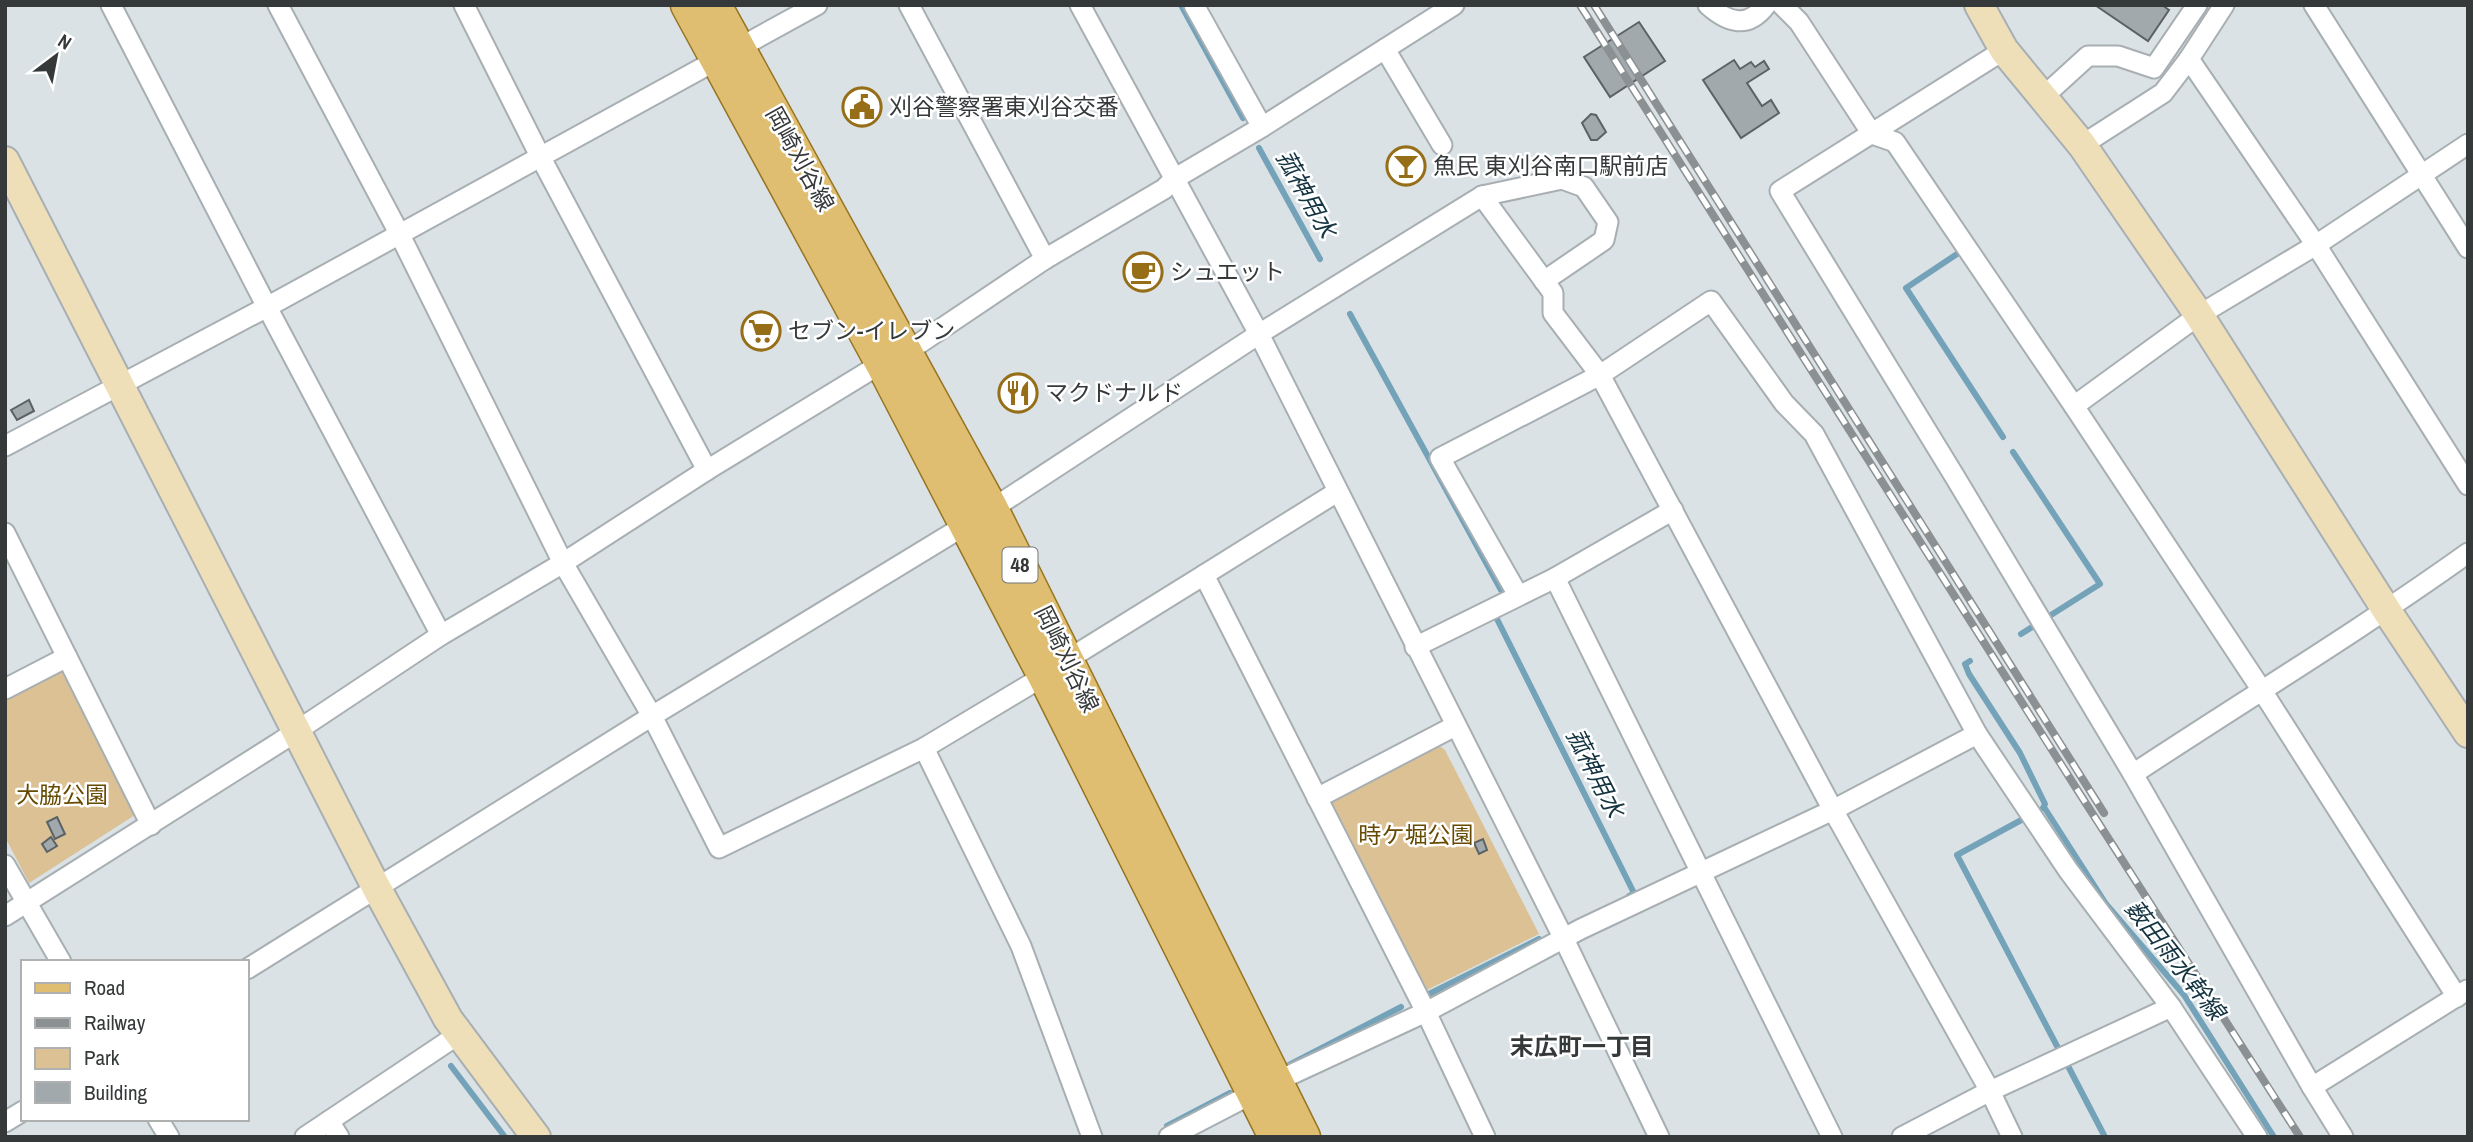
<svg xmlns="http://www.w3.org/2000/svg" width="2473" height="1142" font-family="'Archivo Narrow','Noto Sans JP',sans-serif">
	<rect width="100%" height="100%" fill="#dae2e6"/>
	<g fill="#dbc194">
		<polygon points="61,670 135,815 29,883 5,837 5,698"/>
		<polygon points="1437,744 1445,750 1539,934 1425,991 1328,805 1332,796"/>
	</g>
	<g fill="none" stroke-linecap="round" stroke-linejoin="round">
		<g stroke="#74a3b9" stroke-width="6">
			<polyline points="1181,5 1243,118"/>
			<polyline points="1259,148 1320,259"/>
			<polyline points="1960,252 1906,288 2003,437"/>
			<polyline points="1350,314 1501,590"/>
			<polyline points="2013,452 2100,584 2051,615"/>
			<polyline points="1497,619 1634,893 1629,896"/>
			<polyline points="2021,634 2037,624"/>
			<polyline points="1970,661 1965,664 1969,674 2020,753 2045,804 2043,808"/>
			<polyline points="2044,807 2106,904 2184,995 2274,1137"/>
			<polyline points="2025,818 1957,855 2058,1048"/>
			<polyline points="1427,995 1539,939"/>
			<polyline points="1289,1065 1401,1007"/>
			<polyline points="451,1066 505,1137"/>
			<polyline points="2068,1066 2105,1137"/>
			<polyline points="1167,1126 1230,1093"/>
		</g>
	</g>
	<g fill="#a2a9ad" stroke="#5b6265" stroke-width="2">
		<polygon points="2095,5 2162,5 2169,10 2148,41"/>
		<polygon points="1639,22 1665,61 1610,97 1584,57"/>
		<polygon points="1734,60 1740,69 1751,62 1755,67 1764,61 1769,69 1747,83 1762,106 1771,100 1779,113 1741,138 1703,80"/>
		<polygon points="1591,114 1596,115 1606,132 1597,140 1591,140 1582,123"/>
		<polygon points="29,400 34,411 17,420 11,410"/>
		<polygon points="57,817 65,834 55,839 47,822"/>
		<polygon points="51,837 57,846 47,852 42,844"/>
		<polygon points="1483,839 1487,850 1479,854 1474,843"/>
	</g>
	<g fill="none" stroke-linecap="round" stroke-linejoin="round">
		<g stroke="#a8afb3" stroke-width="23">
			<g id="street">
				<polyline points="111,5 267,307 441,635"/>
				<polyline points="278,5 399,233 563,563 652,716 719,848 924,748 1044,676"/>
				<polyline points="464,5 541,158 707,470"/>
				<polyline points="909,5 1045,259 1164,189 1174,179 1262,127 1454,5"/>
				<polyline points="1080,5 1259,334 1564,939 1659,1137"/>
				<polyline points="1194,5 1262,127"/>
				<path d="M1708,5C1728,23 1748,29 1766,5"/>
				<polyline points="1782,5 1799,22 1872,134 1895,142 2074,406 2261,689 2457,997"/>
				<polyline points="2224,5 2189,59 2316,245 2468,485"/>
				<polyline points="2314,5 2468,248"/>
				<polyline points="1385,49 1442,145"/>
				<polyline points="2004,50 1780,191 1955,477 2133,774 2312,1087"/>
				<polyline points="2043,97 2088,56 2118,56 2154,68 2197,5"/>
				<polyline points="2082,145 2163,93 2189,59"/>
				<polyline points="2074,406 2199,315 2316,245 2468,144"/>
				<polyline points="5,446 267,307 817,5"/>
				<polyline points="5,533 151,825"/>
				<polyline points="1204,575 1337,492"/>
				<polyline points="1555,578 1832,1137"/>
				<polyline points="1518,595 1440,458 1600,375 1711,301 1784,403 1814,434 1977,734 2068,870 2171,1007 2257,1137"/>
				<polyline points="1415,647 1555,578 1673,510"/>
				<polyline points="1067,660 1204,575 1426,1012 1485,1137"/>
				<polyline points="5,689 67,657"/>
				<polyline points="1977,734 1833,810 1990,1091 2012,1137"/>
				<polyline points="924,748 1021,946 1092,1137"/>
				<path d="M2133,774C2245,700 2359,631 2468,553"/>
				<polyline points="1317,798 1455,726"/>
				<polyline points="5,865 61,962"/>
				<polyline points="5,916 280,742 441,635 563,563 707,470 905,349 920,343 1045,259"/>
				<polyline points="247,969 652,716 992,509 1259,334 1482,196 1562,179 1584,187 1608,222 1604,240 1544,281"/>
				<polyline points="158,1119 169,1137"/>
				<polyline points="329,1121 339,1137"/>
				<polyline points="5,1122 23,1111"/>
				<polyline points="305,1137 459,1034"/>
				<polyline points="1169,1137 1275,1082 1426,1012 1581,929 1833,810 1600,375 1553,313 1553,293 1482,196"/>
				<polyline points="1902,1137 1990,1091 2171,1007"/>
				<polyline points="2343,1137 2312,1087 2467,990"/>
			</g>
		</g>
		<g stroke="#a8afb3" stroke-width="32">
			<g id="secondary">
				<polyline points="1979,5 2004,50 2082,145 2199,315 2387,611 2468,733"/>
				<polyline points="5,161 376,887 448,1019 536,1137"/>
			</g>
		</g>
		<g stroke="#967421" stroke-width="35">
			<g id="primary">
				<polyline points="687,5 882,364 1044,676 1275,1137"/>
				<polyline points="715,5 992,509 1304,1137"/>
			</g>
		</g>
		<use href="#street" stroke="#fff" stroke-width="19"/>
		<use href="#secondary" stroke="#efdfb8" stroke-width="28"/>
		<use href="#primary" stroke="#dfbe71" stroke-width="32"/>
		<g stroke="#8b9193" stroke-width="8">
			<g id="rail">
				<polyline points="1580,5 2078,791 2300,1137"/>
				<polyline points="1594,5 2104,813"/>
			</g>
		</g>
		<use href="#rail" stroke="#fff" stroke-width="5" stroke-dasharray="16" stroke-linecap="butt"/>
	</g>
	<defs>
		<g id="civic-ring" transform="scale(2.0125)"><circle r="9.5" fill="#fff" stroke="#956e17" stroke-width="1.5"/><path d="M-.6-6.5H3V-4.5H.6V-3L4-1V1h2V6H-6V1h2V-1L-.6-3ZM-1.2 2.5V6h2.4V2.5Z" fill="#956e17"/></g>
		<g id="bar-ring" transform="scale(2.0125)"><circle r="9.5" fill="#fff" stroke="#956e17" stroke-width="1.5"/><path d="M-6-5H6L.8 .8V4.5H3.5V6h-7V4.5H-.8V.8Z" fill="#956e17"/></g>
		<g id="cafe-ring" transform="scale(2.0125)"><circle r="9.5" fill="#fff" stroke="#956e17" stroke-width="1.5"/><path d="M-5.5-4.5H6V0H3Q3 3.5 0 3.5H-2.5Q-5.5 3.5-5.5 0ZM3-3.2v2h1.7v-2ZM-6 4.5H4V6H-6Z" fill="#956e17"/></g>
		<g id="supermarket-ring" transform="scale(2.0125)"><circle r="9.5" fill="#fff" stroke="#956e17" stroke-width="1.5"/><path d="M-6-5.5h2.5l.6 2H6L4.5 2H-2.5L-4.4-4H-6ZM-1.5 3.2a1.3 1.3 0 1 0 .1 0ZM3 3.2a1.3 1.3 0 1 0 .1 0Z" fill="#956e17"/></g>
		<g id="restaurant-ring" transform="scale(2.0125)"><circle r="9.5" fill="#fff" stroke="#956e17" stroke-width="1.5"/><path d="M-5-6h1v4h1v-4h1v4h1v-4h1v5L-1.5 .5V6h-2V.5L-5-1ZM5-6V6H3V1.5H1.5Q1.5-4 5-6Z" fill="#956e17"/></g>
	</defs>
	<g fill-rule="evenodd">
		<use href="#civic-ring" x="862" y="107"/>
		<use href="#bar-ring" x="1406" y="166"/>
		<use href="#cafe-ring" x="1143" y="272"/>
		<use href="#supermarket-ring" x="761" y="331"/>
		<use href="#restaurant-ring" x="1018" y="393"/>
	</g>
	<g text-anchor="middle" stroke-width="5" stroke-linejoin="round" paint-order="stroke">
		<rect fill="#fff" stroke="#727475" stroke-width="2" x="1002.5" y="547.5" width="35" height="35" rx="5"/>
		<g font-size="21" font-weight="bold" fill="#36393a">
			<text x="1020" y="572">48</text>
		</g>
		<g font-size="23" fill="#36393a" stroke="#fff" text-anchor="start">
			<text x="889" y="115">刈谷警察署東刈谷交番</text>
			<text x="1433" y="174">魚民 東刈谷南口駅前店</text>
			<text x="1170" y="280">シュエット</text>
			<text x="788" y="339">セブン-イレブン</text>
			<text x="1045" y="401">マクドナルド</text>
		</g>
		<g font-size="23" fill="#36393a" stroke="#fff">
			<text transform="translate(800 159) rotate(61)" y="8">岡崎刈谷線</text>
			<text transform="translate(1067 659) rotate(64)" y="8">岡崎刈谷線</text>
		</g>
		<g font-size="23" fill="#674a01" stroke="#fff">
			<text x="62" y="803">大脇公園</text>
			<text x="1416" y="843">時ケ堀公園</text>
		</g>
		<g font-size="24" font-style="italic" fill="#153442" stroke="#fff">
			<text transform="translate(1306 194) rotate(61)" y="8">菰神用水</text>
			<text transform="translate(1595 773) rotate(63)" y="8">菰神用水</text>
			<text transform="translate(2175 960) rotate(52)" y="8">薮田雨水幹線</text>
		</g>
		<g font-size="24" font-weight="bold" fill="#36393a" stroke="#fff">
			<text x="1582" y="1055">末広町一丁目</text>
		</g>
	</g>
	<rect width="2473" height="1142" fill="none" stroke="#36393a" stroke-width="14"/>
	<rect x="21" y="960" width="228" height="161" fill="#ffffff" stroke="#afb0b0" stroke-width="2"/>
	<rect x="35" y="983" width="35" height="10" fill="#dfbe71" stroke="#afb0b0" stroke-width="2"/>
	<text x="84" y="995" font-size="21" fill="#36393a">Road</text>
	<rect x="35" y="1018" width="35" height="10" fill="#8b9193" stroke="#afb0b0" stroke-width="2"/>
	<text x="84" y="1030" font-size="21" fill="#36393a">Railway</text>
	<rect x="35" y="1048" width="35" height="21" fill="#dbc194" stroke="#afb0b0" stroke-width="2"/>
	<text x="84" y="1065" font-size="21" fill="#36393a">Park</text>
	<rect x="35" y="1082" width="35" height="21" fill="#a2a9ad" stroke="#afb0b0" stroke-width="2"/>
	<text x="84" y="1100" font-size="21" fill="#36393a">Building</text>
	<g transform="translate(56 56) rotate(32)" stroke="#ffffff" stroke-width="5" paint-order="stroke">
	<path d="M0-5L12 26L0 18L-12 26Z" fill="#36393a"/>
	<text y="-10" font-size="19" font-weight="bold" text-anchor="middle" fill="#36393a">N</text>
	</g>
</svg>
